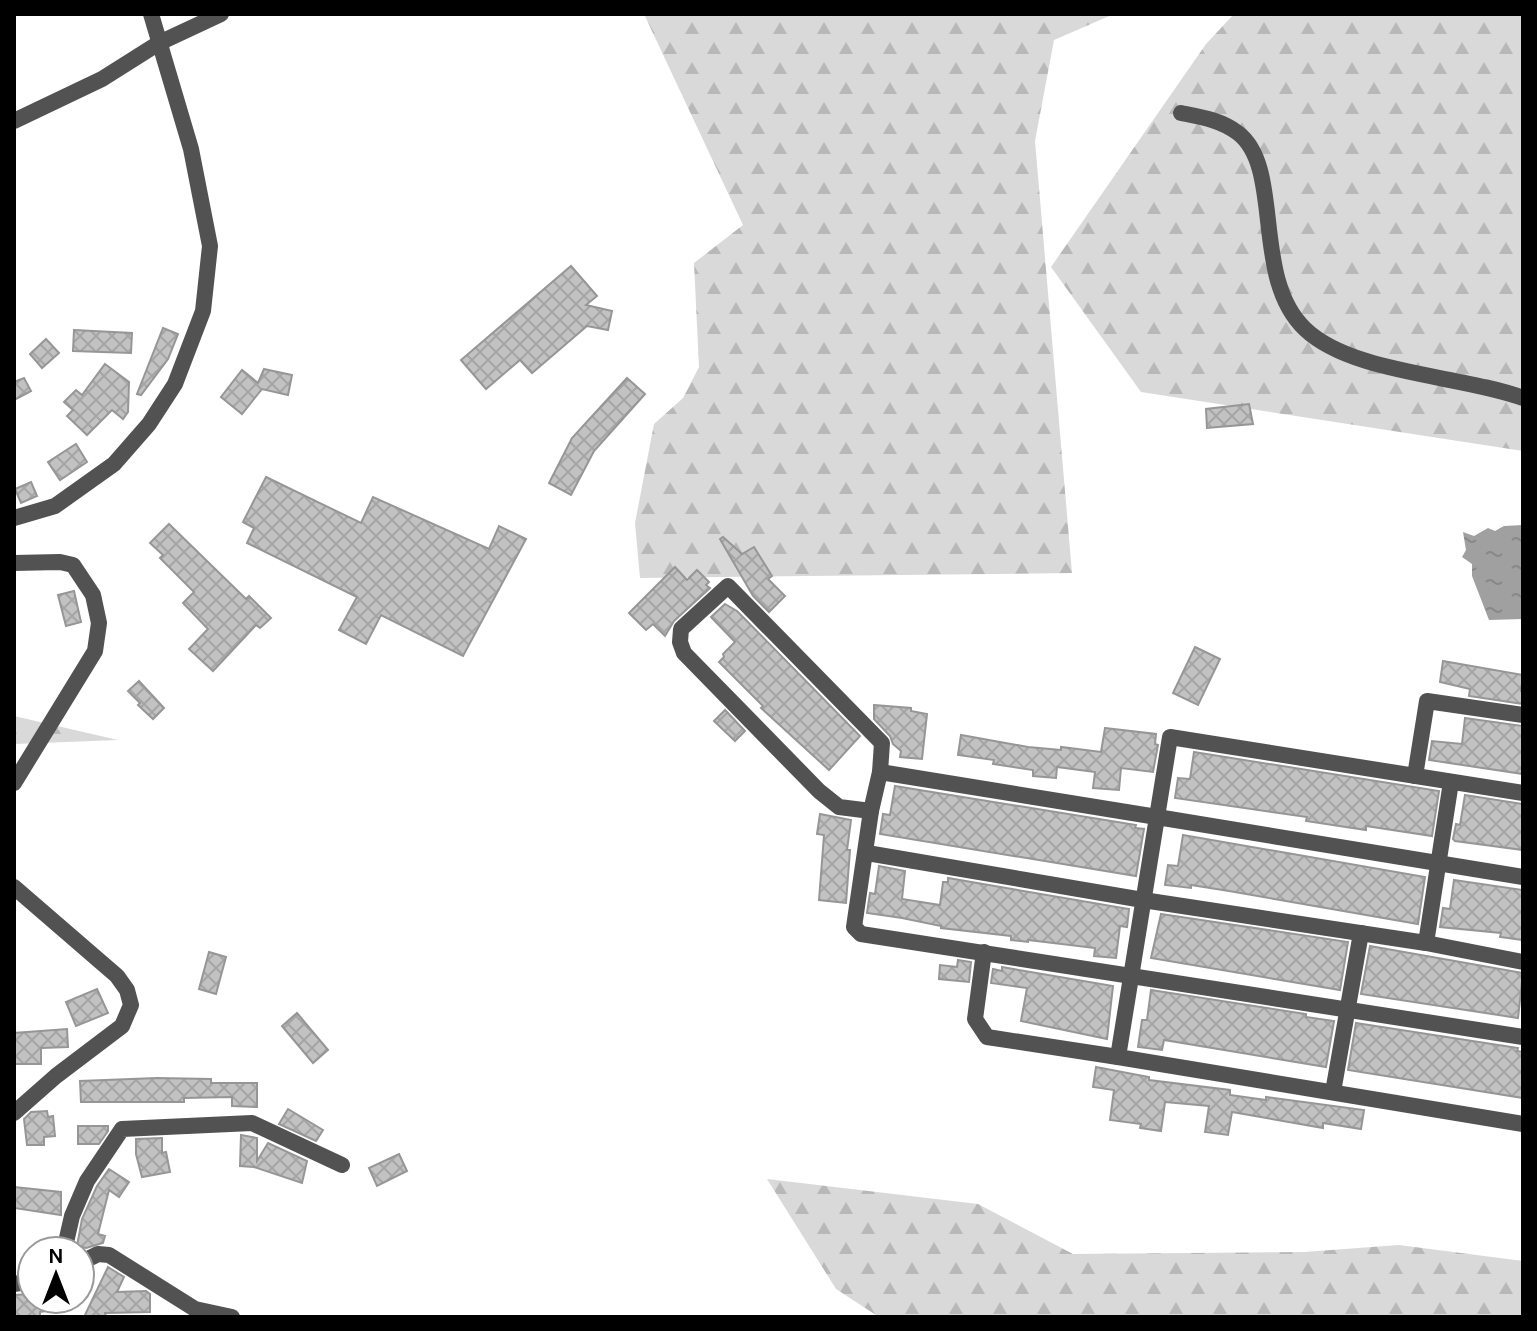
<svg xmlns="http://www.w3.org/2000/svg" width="1537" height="1331" font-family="Karla,sans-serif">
	<defs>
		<pattern id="forest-firs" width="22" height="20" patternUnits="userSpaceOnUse" patternTransform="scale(2)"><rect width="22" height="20" fill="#d9d9d9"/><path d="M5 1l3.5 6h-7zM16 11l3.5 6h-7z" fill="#b8b8b8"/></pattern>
		<pattern id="water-ripples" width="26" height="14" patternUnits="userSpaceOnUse" patternTransform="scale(2)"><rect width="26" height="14" fill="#a0a0a0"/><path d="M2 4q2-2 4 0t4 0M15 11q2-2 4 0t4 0" fill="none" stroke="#888"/></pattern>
		<pattern id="building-cross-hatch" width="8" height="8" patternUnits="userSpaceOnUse" patternTransform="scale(2)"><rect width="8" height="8" fill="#c2c2c2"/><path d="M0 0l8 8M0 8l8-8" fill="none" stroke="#a5a5a5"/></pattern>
	</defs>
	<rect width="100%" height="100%" fill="#fff"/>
	<g fill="url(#forest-firs)">
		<polygon points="644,14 1114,14 1054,40 1035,141 1072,573 640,578 635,523 654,424 683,398 699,367 694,263 743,225"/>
		<polygon points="1234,14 1523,14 1523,451 1141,392 1051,267 1206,44"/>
		<polygon points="14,716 118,740 14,744"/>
		<polygon points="767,1179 978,1204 1073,1254 1304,1252 1399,1245 1523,1261 1523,1317 879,1317 836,1289"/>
	</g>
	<polygon fill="url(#water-ripples)" points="1523,525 1523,619 1489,620 1472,576 1472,564 1462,557 1466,550 1463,532 1474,536 1488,528 1495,531 1504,526"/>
	<g fill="url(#building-cross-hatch)" stroke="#969696" stroke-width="2">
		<polygon points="571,266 597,296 586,305 612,311 608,330 587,326 532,373 520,360 486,389 461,360"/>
		<polygon points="163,328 178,334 168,359 141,395 137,394"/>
		<polygon points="74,330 132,333 131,353 73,351"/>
		<polygon points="46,339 59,353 42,368 30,354"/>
		<polygon points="105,364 129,382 128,412 123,419 112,410 87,435 67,416 73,410 64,402 76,390 82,395"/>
		<polygon points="264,369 292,375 288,395 262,389 242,414 221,397 242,370 258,383"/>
		<polygon points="24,378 31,391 14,400 14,382"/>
		<polygon points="627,378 645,394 594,451 571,495 549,483 572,438"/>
		<polygon points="1249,404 1253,424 1207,428 1206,409"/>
		<polygon points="76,444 87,462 60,480 48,462"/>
		<polygon points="266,477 361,523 373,497 489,549 499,526 526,539 463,656 381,615 366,644 339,630 357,597 247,543 254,528 243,522"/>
		<polygon points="31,482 37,496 21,503 15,489"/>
		<polygon points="169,524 246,599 249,596 271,618 260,628 256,625 213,671 189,649 208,629 183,603 194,592 160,558 163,555 150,543"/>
		<polygon points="723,537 742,554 754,547 772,576 768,579 785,596 769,612 753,596 720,539"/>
		<polygon points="675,567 687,580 697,570 709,582 706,585 710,588 674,621 665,636 653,624 646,630 629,613"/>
		<polygon points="74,591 81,622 66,626 58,595"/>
		<polygon points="725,604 737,611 860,736 829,770 761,708 763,706 719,662 724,657 723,654 735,642 711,617"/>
		<polygon points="1195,647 1220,659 1198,705 1173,693"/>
		<polygon points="1443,661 1523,675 1521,691 1523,691 1523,704 1469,696 1470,689 1440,682"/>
		<polygon points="139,681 164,708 153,719 138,705 140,703 128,691"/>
		<polygon points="874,705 911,708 911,711 927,714 922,759 900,757 901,751 893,744 890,736 874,719"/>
		<polygon points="725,710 745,731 735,741 714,721"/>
		<polygon points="1465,718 1523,726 1523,774 1429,760 1432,741 1462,744"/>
		<polygon points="1105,728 1156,734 1155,744 1158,745 1153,772 1121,768 1119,790 1093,788 1095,772 1057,767 1056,778 1033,776 1033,770 993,764 994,760 958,755 961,735 1028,747 1061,750 1061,747 1101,752"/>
		<polygon points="1194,752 1439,791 1432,836 1366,826 1366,830 1306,821 1307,817 1175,798 1178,778 1190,779"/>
		<polygon points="895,786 1136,825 1135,828 1144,829 1136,876 880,834 883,814 890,815"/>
		<polygon points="1465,795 1523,804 1523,850 1455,841 1453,839 1456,824 1460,825"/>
		<polygon points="820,814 851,820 847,850 850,850 846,903 819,900 824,835 817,834"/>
		<polygon points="1183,835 1425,877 1418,924 1229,891 1191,885 1191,888 1165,885 1168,865 1178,866"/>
		<polygon points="879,866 905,871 902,899 940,905 943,882 948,882 948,878 1129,909 1127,927 1120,926 1116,958 1094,956 1095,948 1028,940 1028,942 1011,940 1011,936 941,928 941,926 902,918 867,913 870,893 875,894"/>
		<polygon points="1454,880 1523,890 1523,940 1500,937 1501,933 1440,927 1443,908 1450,909"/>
		<polygon points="1161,914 1348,942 1340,990 1151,958"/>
		<polygon points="1370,946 1523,973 1518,1018 1361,994"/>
		<polygon points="209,952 226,957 216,994 199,989"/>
		<polygon points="958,960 971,962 969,982 939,979 940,965 957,967"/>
		<polygon points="1002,967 1113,986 1107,1039 1021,1021 1027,988 991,983 993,969 1002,971"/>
		<polygon points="97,989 108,1013 76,1026 66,1002"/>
		<polygon points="1151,990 1306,1014 1306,1017 1334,1021 1326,1067 1164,1040 1162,1050 1138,1047 1142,1020 1147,1020"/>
		<polygon points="297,1013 328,1050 313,1063 282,1026"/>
		<polygon points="1356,1023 1518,1048 1517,1051 1523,1052 1523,1098 1348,1070"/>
		<polygon points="67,1029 68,1047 41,1048 41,1064 14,1064 14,1033"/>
		<polygon points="1096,1067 1149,1077 1149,1080 1230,1090 1230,1095 1266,1100 1266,1097 1364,1110 1361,1129 1323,1123 1323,1128 1232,1112 1228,1135 1205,1132 1209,1106 1165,1102 1161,1131 1140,1128 1141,1124 1110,1120 1114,1090 1093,1087"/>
		<polygon points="157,1078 211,1079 211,1083 257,1083 257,1107 232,1106 232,1097 184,1098 184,1102 81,1102 80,1081"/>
		<polygon points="288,1109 323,1130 316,1141 279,1124"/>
		<polygon points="47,1111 48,1117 53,1116 55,1136 44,1137 44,1145 27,1145 24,1119 31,1112"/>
		<polygon points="78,1126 108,1126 108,1131 99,1144 78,1144"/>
		<polygon points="241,1135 257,1138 257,1161 268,1143 307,1161 302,1183 254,1167 240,1166"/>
		<polygon points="162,1138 162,1153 166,1152 170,1172 142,1177 136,1154 136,1139"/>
		<polygon points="399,1154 407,1171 377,1186 369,1168"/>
		<polygon points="109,1169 129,1182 119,1197 109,1190 98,1234 105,1236 103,1243 86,1248 77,1246 82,1219 97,1186"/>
		<polygon points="14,1187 61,1192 61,1215 14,1208"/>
		<polygon points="108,1267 124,1277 117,1292 146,1291 150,1294 150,1312 105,1313 106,1317 84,1317"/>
		<polygon points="32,1294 32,1299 74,1299 74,1306 40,1312 40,1317 14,1317 14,1295"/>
	</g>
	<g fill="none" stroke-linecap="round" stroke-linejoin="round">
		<g stroke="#525252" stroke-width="16">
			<path d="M1181,113C1201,117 1221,120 1238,133C1284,168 1251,278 1305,329C1352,374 1461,375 1523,398"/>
			<polyline points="14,121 102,79 159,43 221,14"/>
			<polyline points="14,563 60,562 73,565 93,595 99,623 95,651 14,783"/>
			<polyline points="1415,776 1427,701 1523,715"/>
			<polyline points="1523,793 1170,737 1157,817 880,772 871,811 854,927 861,934 1523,1037"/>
			<polyline points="871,811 839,807 819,791 684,653 680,642 681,629 728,586 882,743 880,772"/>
			<polyline points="867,853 1143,900 1426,943 1523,962"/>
			<polyline points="14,887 117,976 127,990 131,1005 122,1026 56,1076 14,1113"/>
			<polyline points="1426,943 1451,782"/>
			<polyline points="984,952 975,1019 987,1037 1118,1057"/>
			<polyline points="1333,1092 1361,933"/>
			<polyline points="64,1251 72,1216 87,1181 122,1129 252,1123 342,1165"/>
			<polyline points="80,1263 98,1254 109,1255 195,1309 232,1317"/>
			<polyline points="14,1284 32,1281"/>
		</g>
		<g stroke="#525252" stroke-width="16">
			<polyline points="14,518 55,506 114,464 149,424 175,384 203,311 210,246 191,149 151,14"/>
			<polyline points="1523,877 1157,817 1118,1057 1523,1124"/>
		</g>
	</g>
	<rect width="1537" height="1331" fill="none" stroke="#000000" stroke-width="32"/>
	<g transform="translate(56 1275)"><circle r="38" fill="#ffffff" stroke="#999999" stroke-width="2"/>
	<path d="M0-6L14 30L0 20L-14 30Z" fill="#000000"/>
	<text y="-12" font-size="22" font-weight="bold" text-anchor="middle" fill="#000000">N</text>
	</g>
</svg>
